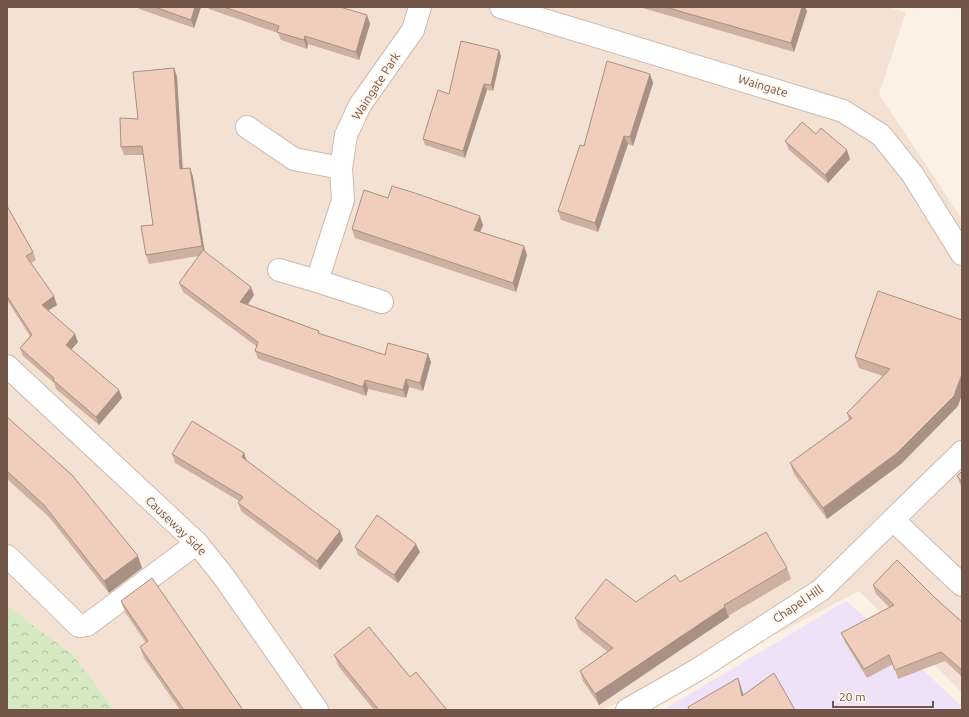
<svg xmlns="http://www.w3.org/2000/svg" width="969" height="717" font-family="Ubuntu,sans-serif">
	<defs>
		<pattern id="forest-crowns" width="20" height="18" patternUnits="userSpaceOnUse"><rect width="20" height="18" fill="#d5e9c3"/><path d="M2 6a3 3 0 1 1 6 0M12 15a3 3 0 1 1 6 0" fill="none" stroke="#b1c0a0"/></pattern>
	</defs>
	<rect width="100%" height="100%" fill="#fcf1e4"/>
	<polygon fill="#f3e2d3" points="7,7 888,7 906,12 879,94 962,219 962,692 859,591 718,664 600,710 115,710 72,654 7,606"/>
	<polygon fill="#eee1f8" points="846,601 904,652 962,707 962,710 663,710"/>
	<polygon fill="url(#forest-crowns)" points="7,606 72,654 115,710 7,710"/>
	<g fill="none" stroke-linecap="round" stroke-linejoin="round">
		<g stroke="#cfbaae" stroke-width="24">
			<g id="minor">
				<polyline points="501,7 843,111 881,135 913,175 962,254"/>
				<polyline points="247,127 294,159 341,168"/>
				<polyline points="279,270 317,281"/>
				<polyline points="382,302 317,281 343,200 341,168 346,135 360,105 413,30 420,7"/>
				<polyline points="7,366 197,543 224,577 317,710"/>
				<polyline points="893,520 962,585"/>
				<polyline points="7,556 79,626 87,625 197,543"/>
				<polyline points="627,710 697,670 821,590 962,452"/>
			</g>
		</g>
		<use href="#minor" stroke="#fff" stroke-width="22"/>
	</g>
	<g fill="#ceb0a2">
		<polygon points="138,7 201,7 194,28 139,9"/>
		<polygon points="208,7 340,7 367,15 370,24 359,60 308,44 307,49 281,40 278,33 209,9"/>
		<polygon points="639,7 805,7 807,11 794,52"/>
		<polygon points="501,56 493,91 487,90 465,158 425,145 423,139 449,94"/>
		<polygon points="174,68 177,77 183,169 190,168 193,177 205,252 254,295 248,304 319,331 320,334 385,355 428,354 431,362 423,391 409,387 406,398 368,389 366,396 258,359 255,351 256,346 183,292 179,283 199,256 149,264 146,255 153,225 143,155 124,155 121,147 138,119"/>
		<polygon points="650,74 653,83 633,146 628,144 598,232 561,220 558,211"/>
		<polygon points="816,134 850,159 828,183 789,150 785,141"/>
		<polygon points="388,198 483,225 480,232 524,246 527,255 516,292 355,238 352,229"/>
		<polygon points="7,206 33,252 36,260 31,263 57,305 48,311 78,342 71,350 119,390 122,398 99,425 56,389 54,383 23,356 20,348 30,336 7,300"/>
		<polygon points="878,291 958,406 901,464 827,519 794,474 790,463 849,420 847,413 883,376 859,368 855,357"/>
		<polygon points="7,417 142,568 109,593 49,517 7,479"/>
		<polygon points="244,453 247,461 340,531 343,540 320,570 241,511 238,503 239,501 175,463 172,454"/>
		<polygon points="962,471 962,489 957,476"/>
		<polygon points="355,547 420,552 398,583 358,555"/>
		<polygon points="787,568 791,579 728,616 729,617 599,705 583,681 580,671 608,652 579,629 575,618 636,602 680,582"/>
		<polygon points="873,585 934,597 962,622 962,677 945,661 898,679 893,664 867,678 845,642 841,633 890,608 876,594"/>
		<polygon points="121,601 243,710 180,710 144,658 140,647 146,643 125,612"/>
		<polygon points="334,655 447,710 374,710 339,667"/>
	</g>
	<g fill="#a89084">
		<polygon points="195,7 201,7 194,28 191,20"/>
		<polygon points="802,7 805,7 807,11 794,52 791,43"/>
		<polygon points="367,15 370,24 359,60 356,52"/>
		<polygon points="305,36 308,44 307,49 304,40"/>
		<polygon points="499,50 501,56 493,91 491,85"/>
		<polygon points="174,68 177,77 183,178 180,169"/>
		<polygon points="650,74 653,83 633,146 630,137"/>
		<polygon points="484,84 487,90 465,158 463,151"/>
		<polygon points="624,136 628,144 598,232 595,223"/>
		<polygon points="847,150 850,159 828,183 825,175"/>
		<polygon points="190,168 193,177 205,255 202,246"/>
		<polygon points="480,216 483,225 477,239 474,230"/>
		<polygon points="524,246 527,255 516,292 513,283"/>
		<polygon points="251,287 254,295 244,310 240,302"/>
		<polygon points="54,296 57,305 44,313 42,305"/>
		<polygon points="75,334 78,342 68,353 66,345"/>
		<polygon points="428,354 431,362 423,391 420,383"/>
		<polygon points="962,374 962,395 958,406 901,464 827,519 823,508"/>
		<polygon points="406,379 409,387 406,398 403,390"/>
		<polygon points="365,380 368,389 366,396 363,387"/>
		<polygon points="119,390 122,398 99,425 96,417"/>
		<polygon points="244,453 247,462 242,457"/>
		<polygon points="340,531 343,540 320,570 317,561"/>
		<polygon points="416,544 420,552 398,583 394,575"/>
		<polygon points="138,556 142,568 109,593 104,581"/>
		<polygon points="725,607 729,617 599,705 595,694"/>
		<polygon points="738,678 742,690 747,708 742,696"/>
	</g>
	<g fill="#f0cdbc" stroke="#a89084">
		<polygon points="155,7 195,7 191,20"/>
		<polygon points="224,7 340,7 367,15 356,52 305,36 304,40 277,32 279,26"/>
		<polygon points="665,7 802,7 791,43"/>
		<polygon points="461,41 499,50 491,85 484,84 463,151 423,139 438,90 449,94"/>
		<polygon points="607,61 650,74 630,137 624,136 595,223 558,211 580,145 584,146"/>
		<polygon points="174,68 180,169 190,168 202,246 146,255 141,226 153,225 142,146 121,147 120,118 138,119 133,72"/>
		<polygon points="802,122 816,134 821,128 847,150 825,175 785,141"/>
		<polygon points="392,186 415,193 480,216 474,230 524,246 513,283 352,229 364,190 388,198"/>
		<polygon points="7,206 33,252 26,256 54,296 42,305 75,334 66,345 119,390 96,417 53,380 54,378 20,348 32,335 7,296"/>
		<polygon points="203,250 251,287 240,302 319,331 318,333 385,355 388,343 428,354 420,383 406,379 403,390 365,380 363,387 255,351 258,342 179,283"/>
		<polygon points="878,291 962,320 962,374 954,396 897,453 823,508 790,463 852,418 847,413 890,369 855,357"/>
		<polygon points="7,417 72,475 138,556 104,581 44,505 7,471"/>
		<polygon points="192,421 244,453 242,457 340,531 317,561 238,503 243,497 172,454"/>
		<polygon points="962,471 962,482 957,476"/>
		<polygon points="377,515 416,544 394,575 355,547"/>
		<polygon points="766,532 787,568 724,605 725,607 595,694 580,671 613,648 575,618 606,579 636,602 675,575 680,582"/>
		<polygon points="897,560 934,597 962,622 962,670 941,652 895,670 889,655 864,669 841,633 894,605 873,585"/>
		<polygon points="152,578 243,710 184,710 140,647 148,641 121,601"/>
		<polygon points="369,627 410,677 416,672 447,710 379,710 334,655"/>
		<polygon points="774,673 795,710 689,710 688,707 738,678 742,696"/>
	</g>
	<g text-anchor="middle" stroke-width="3.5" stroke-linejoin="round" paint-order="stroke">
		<g font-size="12" fill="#73564a" stroke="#fff5ea">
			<text transform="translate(376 86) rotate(-57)" y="4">Waingate Park</text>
			<text transform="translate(763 86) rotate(17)" y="4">Waingate</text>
			<text transform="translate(176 526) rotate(44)" y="4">Causeway Side</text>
			<text transform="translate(798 604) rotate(-34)" y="4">Chapel Hill</text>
		</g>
	</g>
	<rect width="969" height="717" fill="none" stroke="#73564a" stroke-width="16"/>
	<path d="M833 701v6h100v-6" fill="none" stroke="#73564a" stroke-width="2"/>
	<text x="839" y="701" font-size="12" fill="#73564a" stroke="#fff5ea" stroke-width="3" paint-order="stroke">20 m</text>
</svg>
